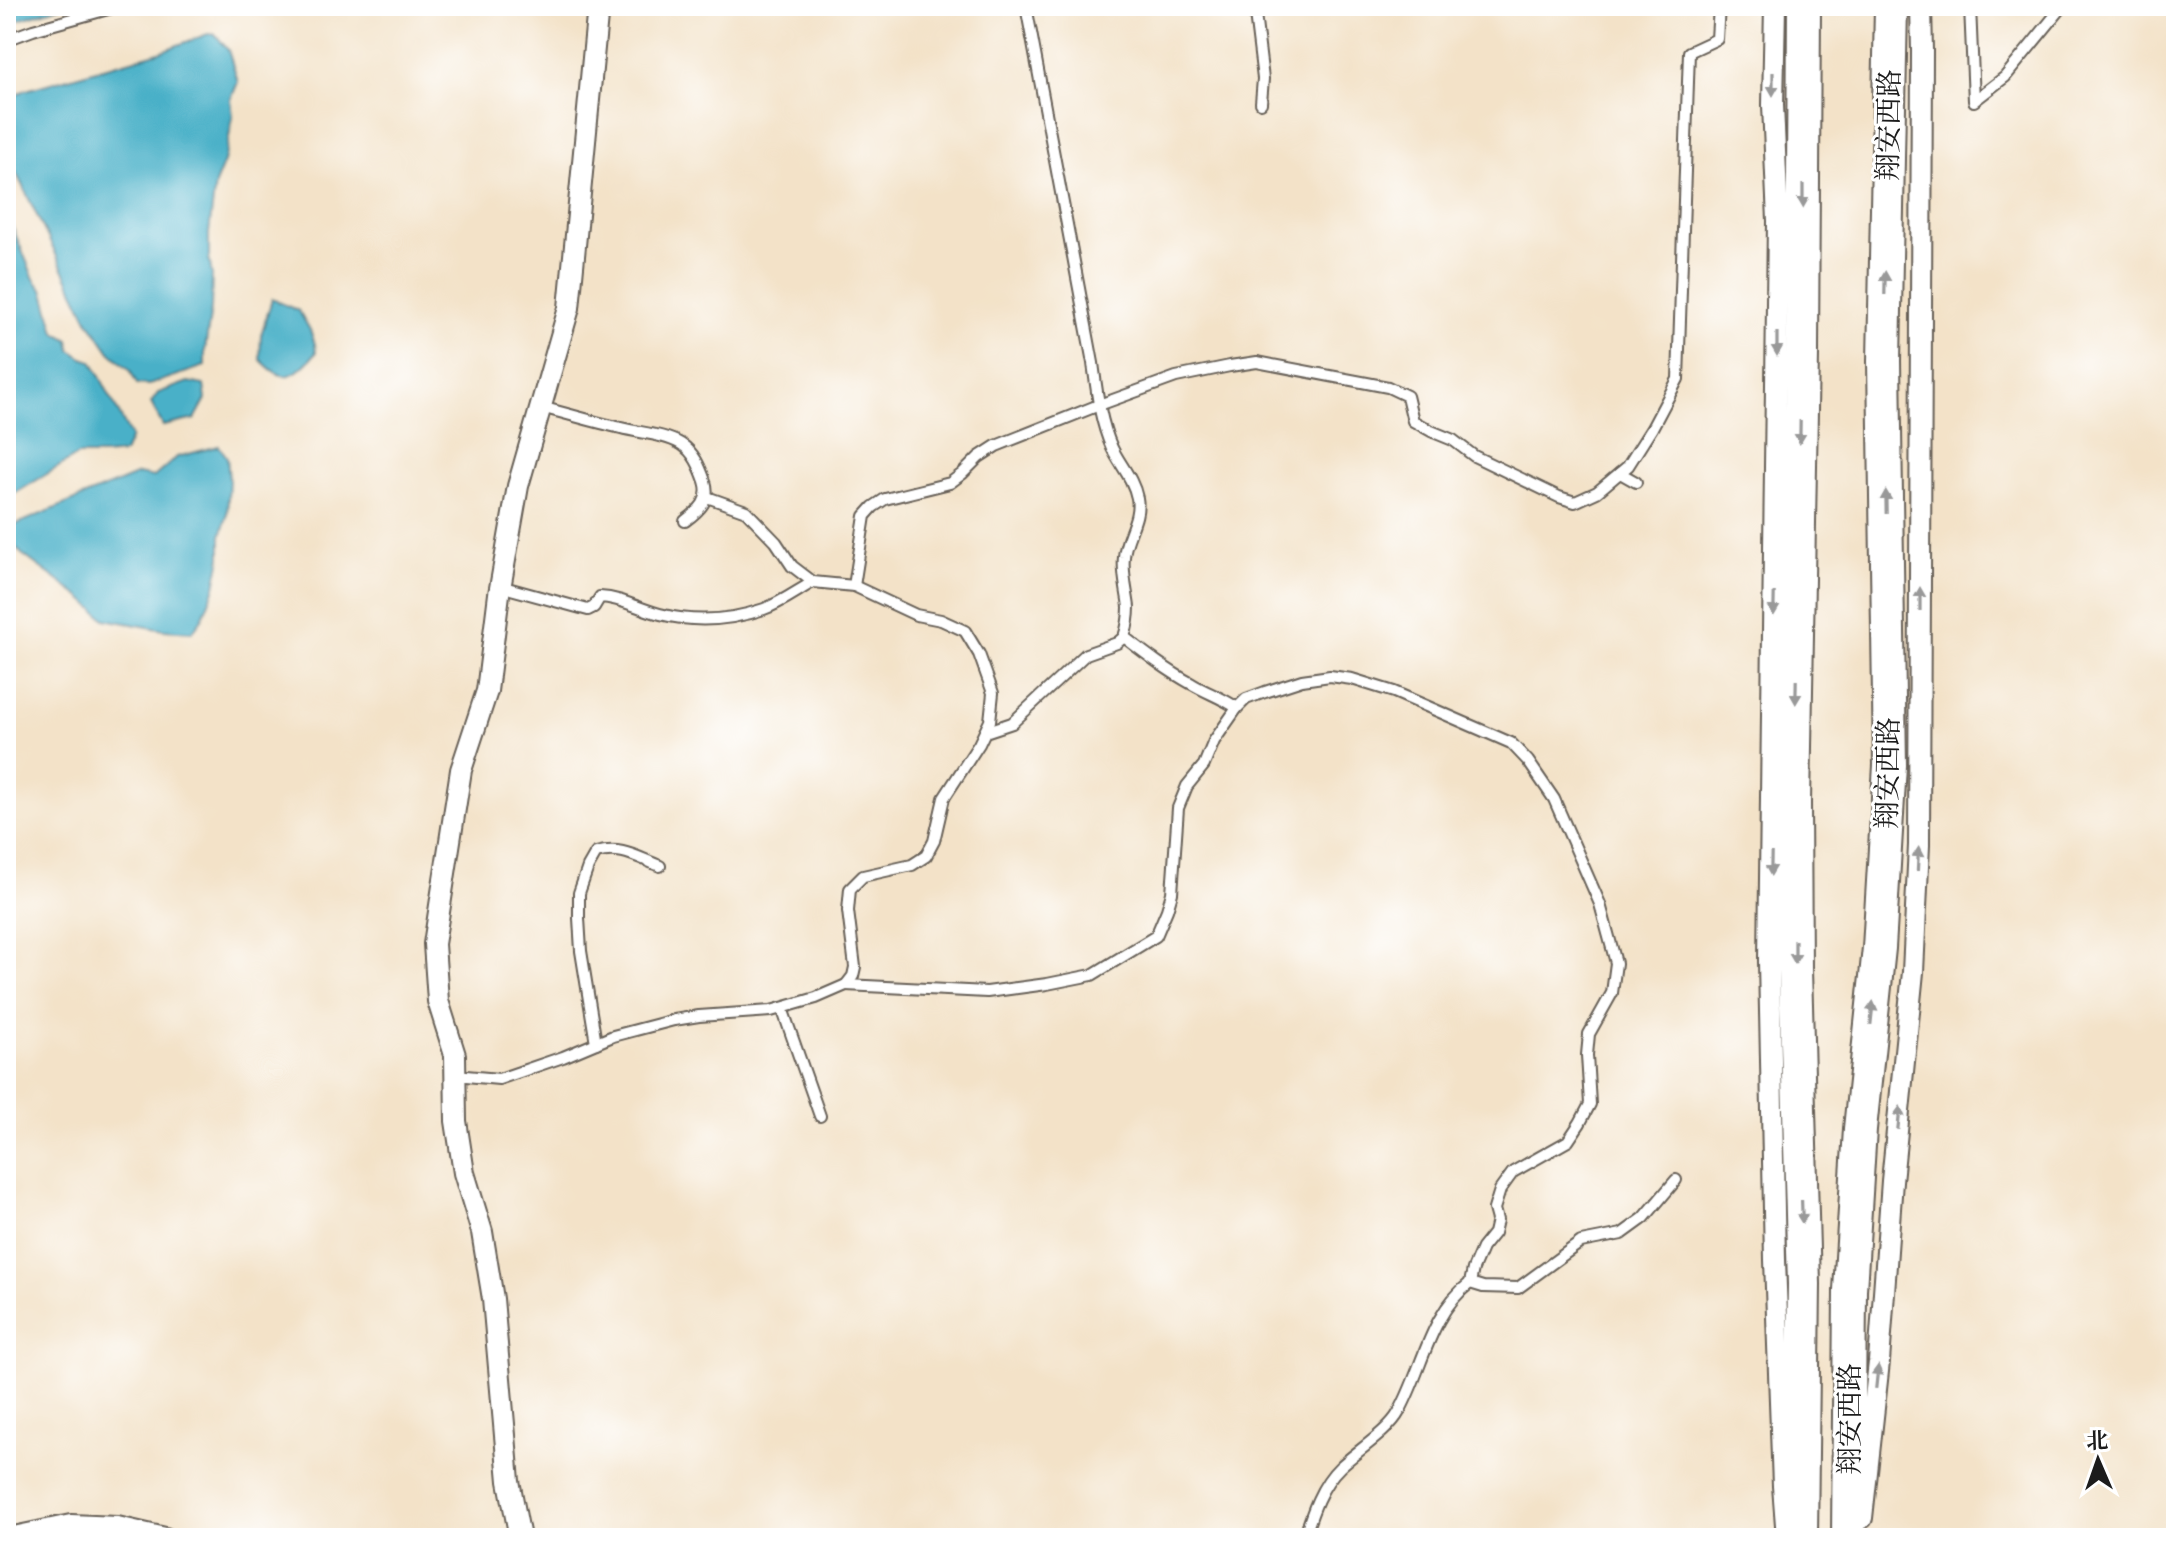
<svg xmlns="http://www.w3.org/2000/svg" width="2182" height="1544" font-family="Cardo,'Noto Serif SC',serif">
	<rect width="100%" height="100%" fill="#fff"/>
	<filter id="ink" filterUnits="userSpaceOnUse"><feTurbulence type="fractalNoise" baseFrequency=".0125" numOctaves="2"/><feDisplacementMap in="SourceGraphic" scale="16" xChannelSelector="R" yChannelSelector="G"/><feConvolveMatrix kernelMatrix="1 2 1 2 8 2 1 2 1" color-interpolation-filters="sRGB"/></filter>
	<filter id="wash" filterUnits="userSpaceOnUse"><feTurbulence type="fractalNoise" baseFrequency=".006" numOctaves="4" result="noise"/><feDisplacementMap in="SourceGraphic" scale="32" xChannelSelector="R" yChannelSelector="G"/><feGaussianBlur stdDeviation="1.8" result="paint"/><feColorMatrix in="noise" values="0 0 0 0 0 0 0 0 0 0 0 0 0 0 0 0 0 1.4 0 .05"/><feComposite in="paint" operator="in"/></filter>
	<g filter="url(#wash)">
		<rect width="100%" height="100%" fill="#f3e2c8"/>
		<g fill="#49b0c8" stroke="#326672" stroke-width="2">
			<polygon points="6,6 63,6 6,24"/>
			<polygon points="208,34 215,34 228,50 238,82 231,99 233,117 224,162 215,184 209,233 209,258 212,275 211,309 205,350 205,366 149,385 137,384 130,370 110,352 88,320 7,154 6,98 26,90 156,53"/>
			<polygon points="6,212 34,279 44,292 55,332 69,340 71,350 83,358 92,361 131,437 124,453 103,455 78,455 6,499"/>
			<path d="M272,299L299,311L310,330L315,344L316,353C294,377 285,386 260,359L261,335Z"/>
			<polygon points="188,382 204,385 206,399 195,419 163,426 151,403 158,393"/>
			<polygon points="219,446 227,457 229,480 227,516 221,536 221,557 215,587 202,619 192,632 164,630 105,619 83,599 22,554 6,537 6,534 17,524 138,474 154,477 177,457"/>
		</g>
	</g>
	<g filter="url(#ink)">
		<g fill="none" stroke-linecap="round" stroke-linejoin="round">
			<g stroke="#676158" stroke-width="14">
				<g id="service">
					<polyline points="1254,6 1263,79 1261,103"/>
					<polyline points="1970,6 1974,101 2005,77 2063,6"/>
					<polyline points="2162,6 2176,7"/>
					<polyline points="6,40 33,30 119,6"/>
					<path d="M541,407C568,414 594,422 621,428C640,433 664,434 681,444C694,452 700,467 705,481C711,500 700,510 685,521"/>
					<polyline points="1620,473 1636,482"/>
					<path d="M500,586L588,610L594,607L600,597C622,598 639,609 660,614C695,623 729,621 764,609C781,603 797,591 813,582"/>
					<polyline points="854,586 865,516 873,507 885,499 950,483 962,474 979,457 996,446 1099,405 1176,377 1230,366 1257,362 1388,387 1407,396 1413,421 1431,431 1453,440 1474,456 1559,497 1575,502 1597,492 1628,466 1652,428 1678,379 1689,52 1717,39 1719,6"/>
					<path d="M1124,637C1146,654 1168,671 1192,684C1207,693 1223,698 1237,708"/>
					<path d="M985,732L1012,723L1086,654L1117,643L1124,637C1127,628 1129,617 1129,607C1127,591 1122,573 1124,557C1125,537 1141,519 1137,498C1133,478 1120,465 1112,448C1100,421 1097,393 1093,363L1026,6"/>
					<polyline points="846,985 987,992 1047,984 1092,975 1156,936 1167,910 1172,893 1178,808 1187,786 1204,765 1214,741 1237,708 1246,699 1265,692 1302,680 1330,676 1352,679 1394,692 1511,743 1528,761 1554,799 1600,904 1616,963 1612,993 1589,1034 1587,1055 1590,1104 1580,1123 1568,1141 1513,1172 1500,1190 1494,1209 1497,1220 1494,1233 1482,1248 1473,1269 1470,1283"/>
					<polyline points="782,1008 820,1116"/>
					<path d="M596,1043L581,951L579,918V893L588,867L596,853C622,846 636,857 660,866"/>
					<polyline points="455,1075 499,1079 563,1057 613,1036 674,1020 699,1016 771,1011 816,998 846,985 853,976 855,967 848,911 850,889 863,876 912,865 926,856 934,841 944,798 979,744 990,721 993,693 979,654 965,631 941,620 916,615 854,586 813,582 792,566 776,542 746,511 707,497"/>
					<path d="M1304,1538C1312,1513 1321,1485 1340,1467C1357,1451 1389,1431 1399,1412C1423,1369 1429,1314 1470,1283L1483,1287L1518,1288L1581,1242L1622,1234L1644,1218L1676,1180"/>
				</g>
			</g>
			<g stroke="#676158" stroke-width="24">
				<g id="minor">
					<polyline points="1775,6 1773,105 1778,221 1769,961 1775,1260 1783,1486 1787,1538"/>
					<polyline points="1862,1518 1879,1362 1892,1181 1913,972 1919,845 1922,51 1921,6"/>
					<polyline points="9,1538 71,1525 117,1527 165,1538"/>
					<polyline points="520,1538 509,1481 493,1299 482,1232 464,1173 456,1121 455,1055 438,1001 434,944 461,770 487,691 499,594 518,486 569,308 598,6"/>
				</g>
			</g>
			<g stroke="#676158" stroke-width="36">
				<g id="primary">
					<polyline points="1801,1538 1804,1284 1795,970 1794,803 1802,354 1804,6"/>
					<polyline points="1848,1538 1850,1290 1860,1129 1879,948 1890,765 1884,361 1891,6"/>
				</g>
			</g>
			<use href="#service" stroke="#fff" stroke-width="10"/>
			<use href="#minor" stroke="#fff" stroke-width="20"/>
			<use href="#primary" stroke="#fff" stroke-width="32"/>
		</g>
		<defs><path id="oneway-solid" d="M-6-.8H1V-3.2L6.5 0L1 3.2V.8H-6Z" transform="scale(2)"/></defs>
		<g fill="#999">
			<use href="#oneway-solid" transform="translate(1773 84) rotate(90)"/>
			<use href="#oneway-solid" transform="translate(1803 196) rotate(90)"/>
			<use href="#oneway-solid" transform="translate(1885 283) rotate(-89)"/>
			<use href="#oneway-solid" transform="translate(1777 344) rotate(90)"/>
			<use href="#oneway-solid" transform="translate(1800 432) rotate(91)"/>
			<use href="#oneway-solid" transform="translate(1886 502) rotate(-91)"/>
			<use href="#oneway-solid" transform="translate(1920 599) rotate(-90)"/>
			<use href="#oneway-solid" transform="translate(1774 604) rotate(91)"/>
			<use href="#oneway-solid" transform="translate(1796 692) rotate(91)"/>
			<use href="#oneway-solid" transform="translate(1918 859) rotate(-87)"/>
			<use href="#oneway-solid" transform="translate(1771 864) rotate(91)"/>
			<use href="#oneway-solid" transform="translate(1795 952) rotate(90)"/>
			<use href="#oneway-solid" transform="translate(1872 1013) rotate(-84)"/>
			<use href="#oneway-solid" transform="translate(1899 1118) rotate(-84)"/>
			<use href="#oneway-solid" transform="translate(1802 1212) rotate(88)"/>
			<use href="#oneway-solid" transform="translate(1877 1377) rotate(-84)"/>
		</g>
	</g>
	<g text-anchor="middle" stroke-width="6" stroke-linejoin="round" paint-order="stroke">
		<g font-size="28" fill="#1c1c1c" stroke="#fff">
			<text transform="translate(1888 125) rotate(-89)" y="10">翔安西路</text>
			<text transform="translate(1887 773) rotate(-89)" y="10">翔安西路</text>
			<text transform="translate(1849 1419) rotate(-90)" y="10">翔安西路</text>
		</g>
	</g>
	<rect width="2182" height="1544" fill="none" stroke="#fff" stroke-width="32"/>
	<g transform="translate(2098 1460) rotate(358)" stroke="#ffffff" stroke-width="6" paint-order="stroke">
	<path d="M0-6L14 30L0 20L-14 30Z" fill="#1c1c1c"/>
	<text y="-12" font-size="22" font-weight="bold" text-anchor="middle" fill="#1c1c1c">北</text>
	</g>
</svg>
